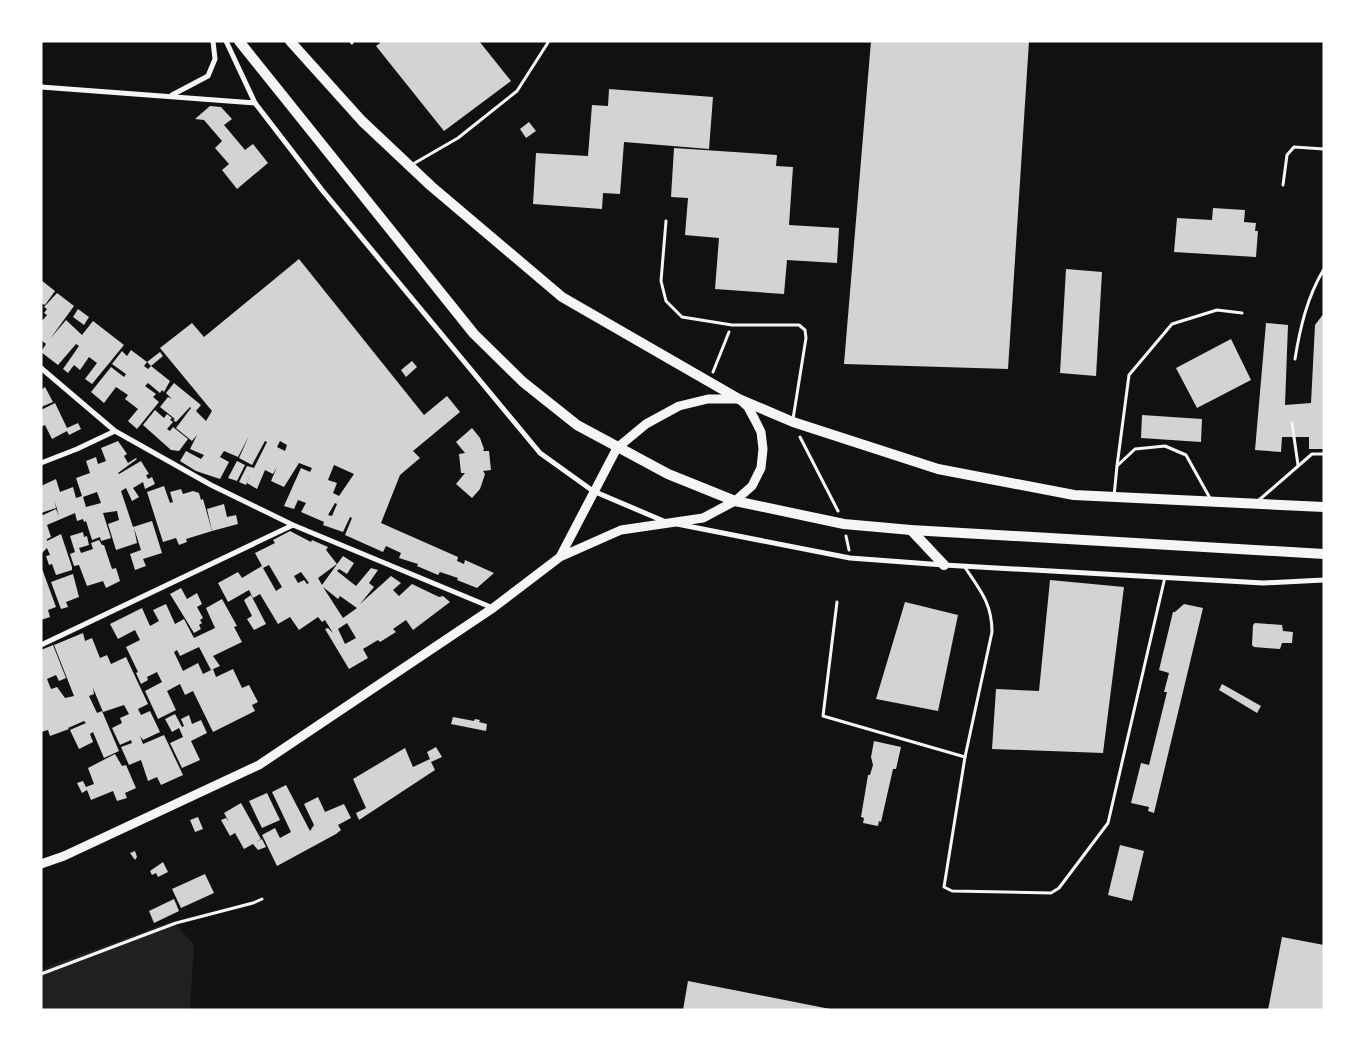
<svg xmlns="http://www.w3.org/2000/svg" width="1365" height="1051" font-family="'Space Grotesk',sans-serif">
	<rect width="100%" height="100%" fill="#111"/>
	<polygon fill="#202020" points="173,921 194,945 190,1010 41,1010 41,969"/>
	<g fill="#d3d3d3" fill-rule="evenodd">
		<polygon points="379,41 479,41 511,81 444,131 376,46 380,43"/>
		<polygon points="871,41 1029,41 1008,369 844,364"/>
		<polygon points="609,89 713,97 709,149 624,142 620,194 603,193 602,209 533,204 536,153 588,156 592,105 608,106"/>
		<polygon points="210,106 221,107 232,119 224,125 245,150 253,144 268,163 237,189 222,170 229,164 215,148 222,141 204,120 195,119"/>
		<polygon points="529,122 536,131 526,138 520,129"/>
		<polygon points="674,148 777,155 776,166 793,167 789,225 839,228 837,263 787,260 784,294 715,289 719,238 685,235 688,198 671,197"/>
		<polygon points="1213,208 1245,210 1244,222 1256,223 1255,231 1258,231 1256,257 1174,252 1177,218 1212,220"/>
		<path d="M299,259L424,415L447,396L460,412L413,451L420,458L400,475L381,523L458,557L457,561L464,564L465,560L494,573L477,588L457,580L458,578L440,572L438,575L417,566L418,564L399,558L401,553L386,546L383,552L345,535L352,518L350,517L343,532L323,525L324,522L301,512L306,503L298,500L294,509L284,506L301,468L310,472L312,468L299,463L284,487L271,481L277,467L273,474L265,470L257,489L247,483L250,475L246,485L239,482L247,466L254,468L267,442L265,441L252,465L239,458L249,436L238,457L224,451L220,457L229,462L220,479L196,471L180,461L186,451L201,459L204,455L190,449L197,435L192,441L176,428L191,408L190,407L176,422L173,420L175,419L160,407L168,397L172,399L166,393L174,383L201,405L196,411L206,421L212,411L160,348L192,323L204,337ZM280,441L287,445L285,451L277,447ZM334,465L354,474L339,496L333,493L337,483L328,480ZM335,503L337,504L332,516L328,515Z"/>
		<polygon points="1066,269 1102,272 1096,376 1060,373"/>
		<polygon points="41,280 55,291 45,305 41,303"/>
		<polygon points="57,293 74,306 50,339 66,320 82,335 93,321 124,345 92,384 85,379 97,363 89,357 80,370 74,365 68,373 63,369 79,346 76,344 58,365 41,352 46,344 41,340 41,322 47,315 44,313 47,309 44,307"/>
		<polygon points="78,309 89,317 84,325 73,317"/>
		<polygon points="1324,313 1324,449 1309,449 1309,437 1282,437 1281,452 1255,450 1266,323 1288,325 1285,405 1311,403 1315,325"/>
		<polygon points="1231,339 1251,380 1197,408 1176,368"/>
		<polygon points="131,350 147,362 144,366 148,369 151,366 170,381 164,392 162,390 160,393 148,383 145,386 156,394 153,397 159,402 137,429 128,421 138,409 125,399 128,395 116,387 104,403 91,392 111,367 124,377 126,374 112,364 122,351 127,356"/>
		<polygon points="160,352 163,356 151,366 147,362"/>
		<polygon points="412,361 417,367 406,377 401,370"/>
		<polygon points="45,387 53,402 41,407 41,390"/>
		<polygon points="55,403 67,428 78,423 81,429 69,435 67,431 52,439 45,425 41,427 41,410"/>
		<polygon points="155,410 164,418 167,414 172,418 170,420 173,422 167,429 170,431 173,427 188,439 179,451 171,450 143,425"/>
		<polygon points="1142,415 1202,419 1201,442 1141,438"/>
		<polygon points="472,428 480,438 484,449 483,451 489,451 491,470 483,471 485,474 480,489 472,498 456,484 465,473 461,473 459,454 465,453 456,442"/>
		<path d="M118,441L127,454L124,456L128,463L136,458L137,459L118,473L119,474L141,461L149,474L146,475L148,479L152,477L155,484L145,489L143,482L133,488L139,497L132,501L126,488L121,491L133,527L152,521L162,553L143,559L146,566L135,570L130,554L141,550L134,528L137,543L116,550L108,524L119,520L117,511L103,513L111,538L101,541L100,537L92,540L86,521L84,522L83,519L77,521L75,513L47,525L51,537L47,539V541L61,534L72,567V570L56,575L52,564L49,565L46,556L50,555L47,548L41,554V516L56,509L59,516L55,502L56,508L41,513V486L56,479L60,492L73,487L76,498L82,496L76,478L90,473L86,461L96,457L98,464L106,461L101,448ZM97,492L101,503L86,507L83,497Z"/>
		<polygon points="237,461 245,465 237,481 228,478"/>
		<polygon points="164,486 170,503 173,502 170,492 181,489 183,494 193,491 199,493 201,500 203,499 212,531 186,539 187,542 179,545 176,538 163,542 147,492"/>
		<polygon points="224,504 227,517 236,515 238,524 212,531 207,509"/>
		<path d="M290,531L311,542L312,540L328,547L326,550L337,564L318,578L322,585L343,556L354,563L347,574L339,569L337,571L356,586L371,568L378,570L369,583L374,587L360,604L391,576L401,583L393,590L399,596L412,584L439,597L443,596L450,602L413,630L406,620L393,629L396,632L380,642L378,640L363,649L368,658L349,669L325,629L328,628L333,633L325,620L322,622L318,617L299,630L290,617L278,624L260,594L253,598L249,590L228,602L218,583L238,572L242,578L262,566L255,553L275,543L273,540ZM269,565L282,587L276,591L263,568ZM301,572L309,583L307,584L304,580L298,583L294,576ZM323,587L338,599L340,596L357,608L343,618ZM347,623L356,638L345,644L338,629Z"/>
		<polygon points="83,532 84,537 87,536 89,545 79,548 81,553 93,549 91,543 99,540 102,545 104,545 112,569 116,568 120,581 106,588 103,581 87,586 79,565 74,566 70,554 75,552 70,536"/>
		<polygon points="41,566 56,607 48,610 50,617 41,620"/>
		<polygon points="73,574 79,597 66,602 68,607 61,609 51,582"/>
		<polygon points="1050,580 1124,587 1103,753 992,749 996,689 1039,691"/>
		<polygon points="181,588 187,599 197,593 202,604 197,607 203,618 200,620 202,623 199,625 201,629 194,633 170,594"/>
		<polygon points="251,595 266,624 254,630 247,619 252,616 244,600"/>
		<polygon points="222,599 237,626 234,627 242,642 213,656 220,666 211,670 199,647 180,656 177,650 174,652 183,671 198,663 203,674 213,669 216,677 233,669 242,688 249,685 258,702 252,705 255,711 213,732 193,691 185,695 180,684 167,691 176,710 158,719 145,691 162,682 157,672 147,677 148,680 141,684 136,673 138,672 126,647 140,640 135,630 118,639 110,624 142,608 150,626 159,621 153,610 166,604 175,624 184,619 194,638 215,628 206,608"/>
		<polygon points="905,602 958,615 938,711 876,699"/>
		<polygon points="1184,604 1203,608 1154,813 1148,811 1149,807 1131,803 1141,763 1149,765 1167,692 1164,692 1169,673 1159,670 1173,612 1175,612"/>
		<polygon points="1255,623 1282,625 1283,631 1293,632 1292,643 1282,643 1280,649 1254,647 1252,645 1253,625"/>
		<polygon points="83,633 85,641 92,638 100,658 107,655 111,664 126,657 148,704 138,709 141,715 150,711 160,732 143,740 140,736 143,744 164,735 183,775 161,785 157,777 148,781 141,760 129,765 121,747 132,743 131,740 120,745 112,728 122,723 120,718 129,714 124,705 103,712 93,688 94,694 89,696 97,713 102,711 119,751 104,758 93,732 90,734 93,742 79,749 70,730 86,723 84,721 68,728 69,729 50,736 48,730 41,732 41,650 53,645 66,678 59,681 56,675 47,679 51,689 57,687 65,698 74,696 54,645"/>
		<polygon points="1222,684 1261,706 1257,713 1219,690"/>
		<polygon points="175,714 182,727 184,726 181,719 189,715 192,724 201,720 207,733 191,741 200,760 182,768 170,743 183,737 179,728 172,732 165,719"/>
		<polygon points="453,717 474,721 475,719 480,720 479,722 487,724 486,731 451,724"/>
		<polygon points="874,741 901,747 896,769 893,769 881,822 879,821 878,826 863,823 864,818 861,817 868,775 870,775 873,765 871,757"/>
		<polygon points="436,747 442,757 431,762 435,770 359,820 356,813 366,808 353,779 405,748 413,767 430,759 427,752"/>
		<polygon points="115,754 122,766 126,765 136,788 125,793 127,798 117,801 113,791 91,800 87,790 82,793 77,783 83,781 86,787 94,784 88,768"/>
		<polygon points="286,785 310,831 314,825 304,804 318,797 325,812 344,804 351,818 338,825 341,830 336,834 277,866 262,835 275,828 280,838 291,832 272,792"/>
		<polygon points="267,793 280,820 262,828 249,801"/>
		<polygon points="241,803 261,839 256,842 262,839 266,847 258,850 253,844 244,849 235,833 230,836 221,820 226,818 229,822 224,813"/>
		<polygon points="198,817 203,829 195,832 190,820"/>
		<polygon points="1120,845 1144,851 1132,901 1108,895"/>
		<polygon points="135,851 137,857 135,860 130,853"/>
		<polygon points="163,862 168,872 158,877 156,873 152,875 150,871"/>
		<polygon points="205,874 214,893 181,908 172,889"/>
		<polygon points="174,899 179,911 154,923 149,911"/>
		<polygon points="1282,937 1324,945 1324,1010 1268,1010"/>
		<polygon points="688,981 830,1009 830,1010 683,1010"/>
	</g>
	<g fill="none" stroke-linecap="round" stroke-linejoin="round">
		<g stroke="#f5f5f5" stroke-width="3">
			<polyline points="713,372 729,332"/>
			<polyline points="800,437 838,511"/>
			<polyline points="846,536 849,550"/>
			<polyline points="41,974 176,923 253,903 262,899"/>
		</g>
		<g stroke="#f5f5f5" stroke-width="3">
			<polyline points="351,41 352,43"/>
			<polyline points="413,164 458,138 517,91 549,41"/>
			<polyline points="1283,185 1287,155 1294,147 1324,149"/>
			<polyline points="666,221 661,281 666,301 682,317 732,325 799,325 805,330 806,338 793,419"/>
			<path d="M1295,359C1300,328 1307,297 1324,269"/>
			<polyline points="1292,423 1298,465"/>
			<polyline points="1117,466 1129,375 1172,324 1217,310 1242,313"/>
			<polyline points="1114,496 1117,466 1135,449 1165,446 1186,455 1211,500"/>
			<polyline points="1259,500 1312,454 1324,454"/>
			<path d="M964,566C980,590 992,603 992,632L965,757L944,887L952,891L1051,893L1059,888L1108,823L1165,577"/>
			<polyline points="837,602 823,716 965,757"/>
		</g>
		<g stroke="#f5f5f5" stroke-width="5">
			<polyline points="226,41 255,103 322,190 540,453 593,491 666,522"/>
			<polyline points="41,87 255,103"/>
			<polyline points="172,95 208,76 215,59 213,41"/>
			<polyline points="41,368 115,431 211,485 293,525 493,608"/>
			<polyline points="41,463 77,449 115,431"/>
			<polyline points="677,524 850,558 944,565 1263,583 1324,580"/>
			<polyline points="41,645 293,525"/>
		</g>
		<polyline stroke="#f5f5f5" stroke-width="9" points="41,864 64,856 259,765 493,608 560,557 621,530 703,518 735,501 752,486 761,468 763,449 761,432 755,420 748,407 739,399 708,399 679,406 646,424 617,448 560,557"/>
		<g stroke="#f5f5f5" stroke-width="10">
			<polyline points="239,41 474,334 523,382 577,425 668,474 735,501 844,524 911,530 1324,554"/>
			<polyline points="290,41 362,121 431,186 562,297 739,399 793,422 938,469 1074,495 1324,507"/>
			<polyline points="911,530 944,565"/>
		</g>
	</g>
	<rect width="1365" height="1051" fill="none" stroke="#ffffff" stroke-width="85"/>
</svg>
